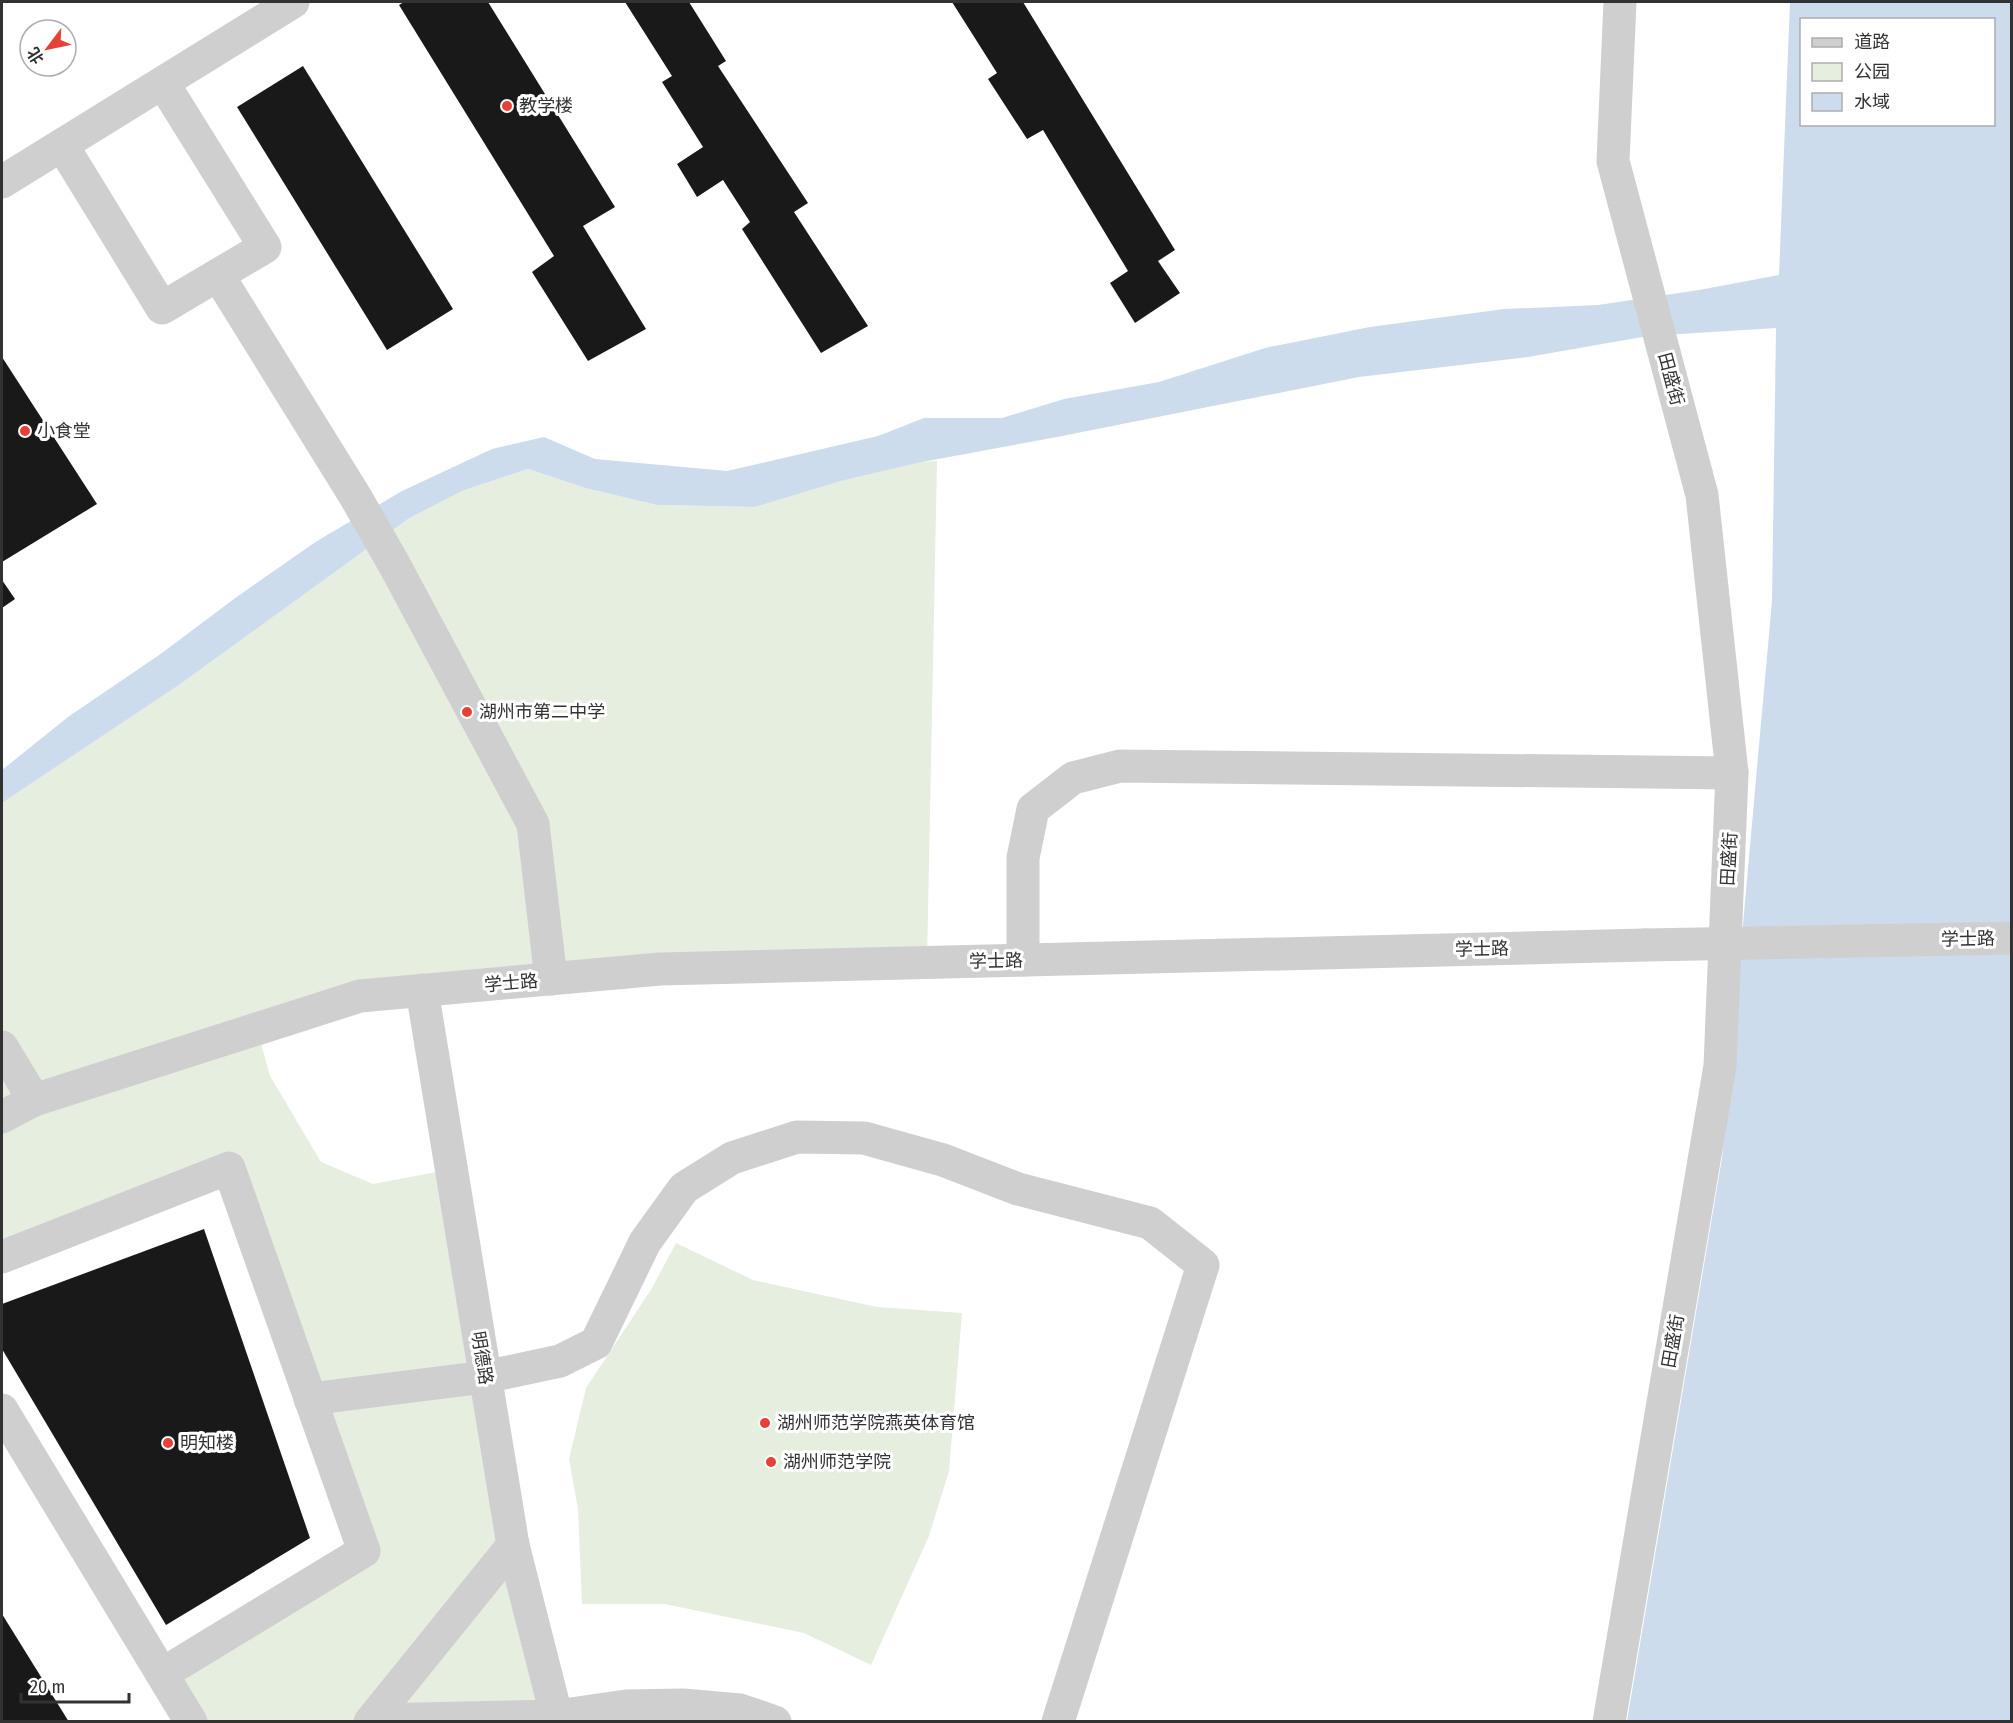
<svg xmlns="http://www.w3.org/2000/svg" width="2013" height="1723" font-family="'Fira Sans Condensed','Noto Sans SC',sans-serif">
	<rect width="100%" height="100%" fill="#fff"/>
	<g fill="#e6eee0">
		<polygon points="937,461 927,963 361,996 257,1029 270,1076 321,1162 373,1184 452,1169 557,1716 370,1722 191,1721 162,1674 363,1551 229,1168 2,1257 2,803 179,685 408,519 462,491 528,469 585,488 657,505 755,507 841,481 922,462"/>
		<polygon points="676,1243 753,1280 877,1307 962,1313 949,1471 929,1536 871,1665 804,1633 665,1604 582,1604 578,1509 569,1459 586,1388 652,1288"/>
	</g>
	<path fill="#cddced" fill-rule="evenodd" d="M1790,2H2011V1721H1627L1722,1158L1772,601L1776,328L1648,336L1528,357L1359,377L1057,437L922,462L841,481L755,507L657,505L585,488L528,469L462,491L408,519L179,685L2,803V770L68,717L162,653L238,596L317,541L402,491L492,449L544,437L595,459L727,471L878,436L924,418H1002L1064,399L1159,382L1265,348L1370,327L1504,309L1598,305L1699,290L1779,275ZM1802,20H1994V124H1802Z"/>
	<g fill="#191919">
		<polygon points="404,2 488,2 615,207 583,226 646,329 588,361 532,272 554,256 399,5"/>
		<polygon points="625,2 689,2 726,61 718,66 808,203 794,212 868,326 821,353 742,229 750,222 723,180 697,197 677,164 703,147 662,82 672,76"/>
		<polygon points="952,2 1023,2 1175,250 1158,261 1180,293 1135,323 1110,283 1128,271 1043,130 1027,139 988,79 997,73"/>
		<polygon points="303,66 453,309 387,350 237,107"/>
		<polygon points="2,357 97,504 2,562"/>
		<polygon points="2,580 15,599 2,608"/>
		<polygon points="204,1229 310,1538 166,1625 2,1349 2,1304"/>
		<polygon points="2,1614 69,1722 2,1722"/>
	</g>
	<g fill="none" stroke-linecap="round" stroke-linejoin="round">
		<g stroke="#cfcfcf" stroke-width="33">
			<polyline points="62,145 162,308 265,247 163,83"/>
			<polyline points="2,182 293,2"/>
			<polyline points="218,275 355,496 395,566 533,824 551,979"/>
			<polyline points="1023,960 1023,858 1033,809 1073,778 1120,766 1732,773"/>
			<polyline points="422,990 513,1545 558,1722"/>
			<polyline points="2,1047 34,1100"/>
			<polyline points="2,1117 34,1100 360,996 660,969 1645,945"/>
			<polyline points="2,1257 229,1168 364,1551 162,1674"/>
			<polyline points="310,1399 485,1377 560,1361 596,1343 645,1242 684,1188 732,1158 797,1137 864,1138 943,1160 1018,1189 1150,1223 1203,1265 1058,1722"/>
			<polyline points="2,1410 191,1722"/>
			<polyline points="373,1720 557,1716 626,1706 683,1705 740,1710 775,1722"/>
			<polyline points="370,1722 513,1545"/>
			<polyline points="1609,1722 1720,1066 1732,773 1702,495 1613,161 1620,2"/>
		</g>
		<polyline stroke="#cfcfcf" stroke-width="33" points="1645,945 2012,938"/>
	</g>
	<g fill="#e64136" stroke="#fff" stroke-width="2">
		<circle cx="507" cy="106" r="6"/>
		<circle cx="25" cy="431" r="6"/>
		<circle cx="467" cy="712" r="6"/>
		<circle cx="765" cy="1423" r="6"/>
		<circle cx="168" cy="1443" r="6"/>
		<circle cx="771" cy="1462" r="6"/>
	</g>
	<g text-anchor="middle" stroke-width="6" stroke-linejoin="round" paint-order="stroke">
		<g font-size="18" fill="#323232" stroke="#fff" text-anchor="start">
			<text x="519" y="112">教学楼</text>
			<text x="37" y="437">小食堂</text>
			<text x="479" y="718">湖州市第二中学</text>
			<text x="777" y="1429">湖州师范学院燕英体育馆</text>
			<text x="180" y="1449">明知楼</text>
			<text x="783" y="1468">湖州师范学院</text>
		</g>
		<g font-size="18" fill="#323232" stroke="#fff">
			<text transform="translate(1671 379) rotate(75)" y="6">田盛街</text>
			<text transform="translate(1729 859) rotate(-87)" y="6">田盛街</text>
			<text transform="translate(1968 939) rotate(-1)" y="6">学士路</text>
			<text transform="translate(1482 949) rotate(-1)" y="6">学士路</text>
			<text transform="translate(996 961) rotate(-1)" y="6">学士路</text>
			<text transform="translate(511 983) rotate(-5)" y="6">学士路</text>
			<text transform="translate(1673 1341) rotate(-80)" y="6">田盛街</text>
			<text transform="translate(482 1358) rotate(81)" y="6">明德路</text>
		</g>
	</g>
	<rect width="2013" height="1723" fill="none" stroke="#323232" stroke-width="6"/>
	<rect x="1800" y="18" width="195" height="108" fill="#ffffff" stroke="#adadad" stroke-width="1.5"/>
	<rect x="1812" y="38" width="30" height="9" fill="#cfcfcf" stroke="#adadad" stroke-width="1.5"/>
	<text x="1854" y="48" font-size="18" fill="#323232">道路</text>
	<rect x="1812" y="63" width="30" height="18" fill="#e6eee0" stroke="#adadad" stroke-width="1.5"/>
	<text x="1854" y="78" font-size="18" fill="#323232">公园</text>
	<rect x="1812" y="93" width="30" height="18" fill="#cddced" stroke="#adadad" stroke-width="1.5"/>
	<text x="1854" y="108" font-size="18" fill="#323232">水域</text>
	<g transform="translate(48 48) rotate(238)"><circle r="28" fill="#ffffff" stroke="#adadad" stroke-width="1.5"/>
	<path d="M0-4.5L10 22L0 15L-10 22Z" fill="#e64136"/>
	<text y="-9" font-size="16" font-weight="bold" text-anchor="middle" fill="#323232">北</text>
	</g>
	<path d="M21 1693v9h108v-9" fill="none" stroke="#323232" stroke-width="3"/>
	<text x="30" y="1693" font-size="18" fill="#323232" stroke="#ffffff" stroke-width="4.5" paint-order="stroke">20 m</text>
</svg>
